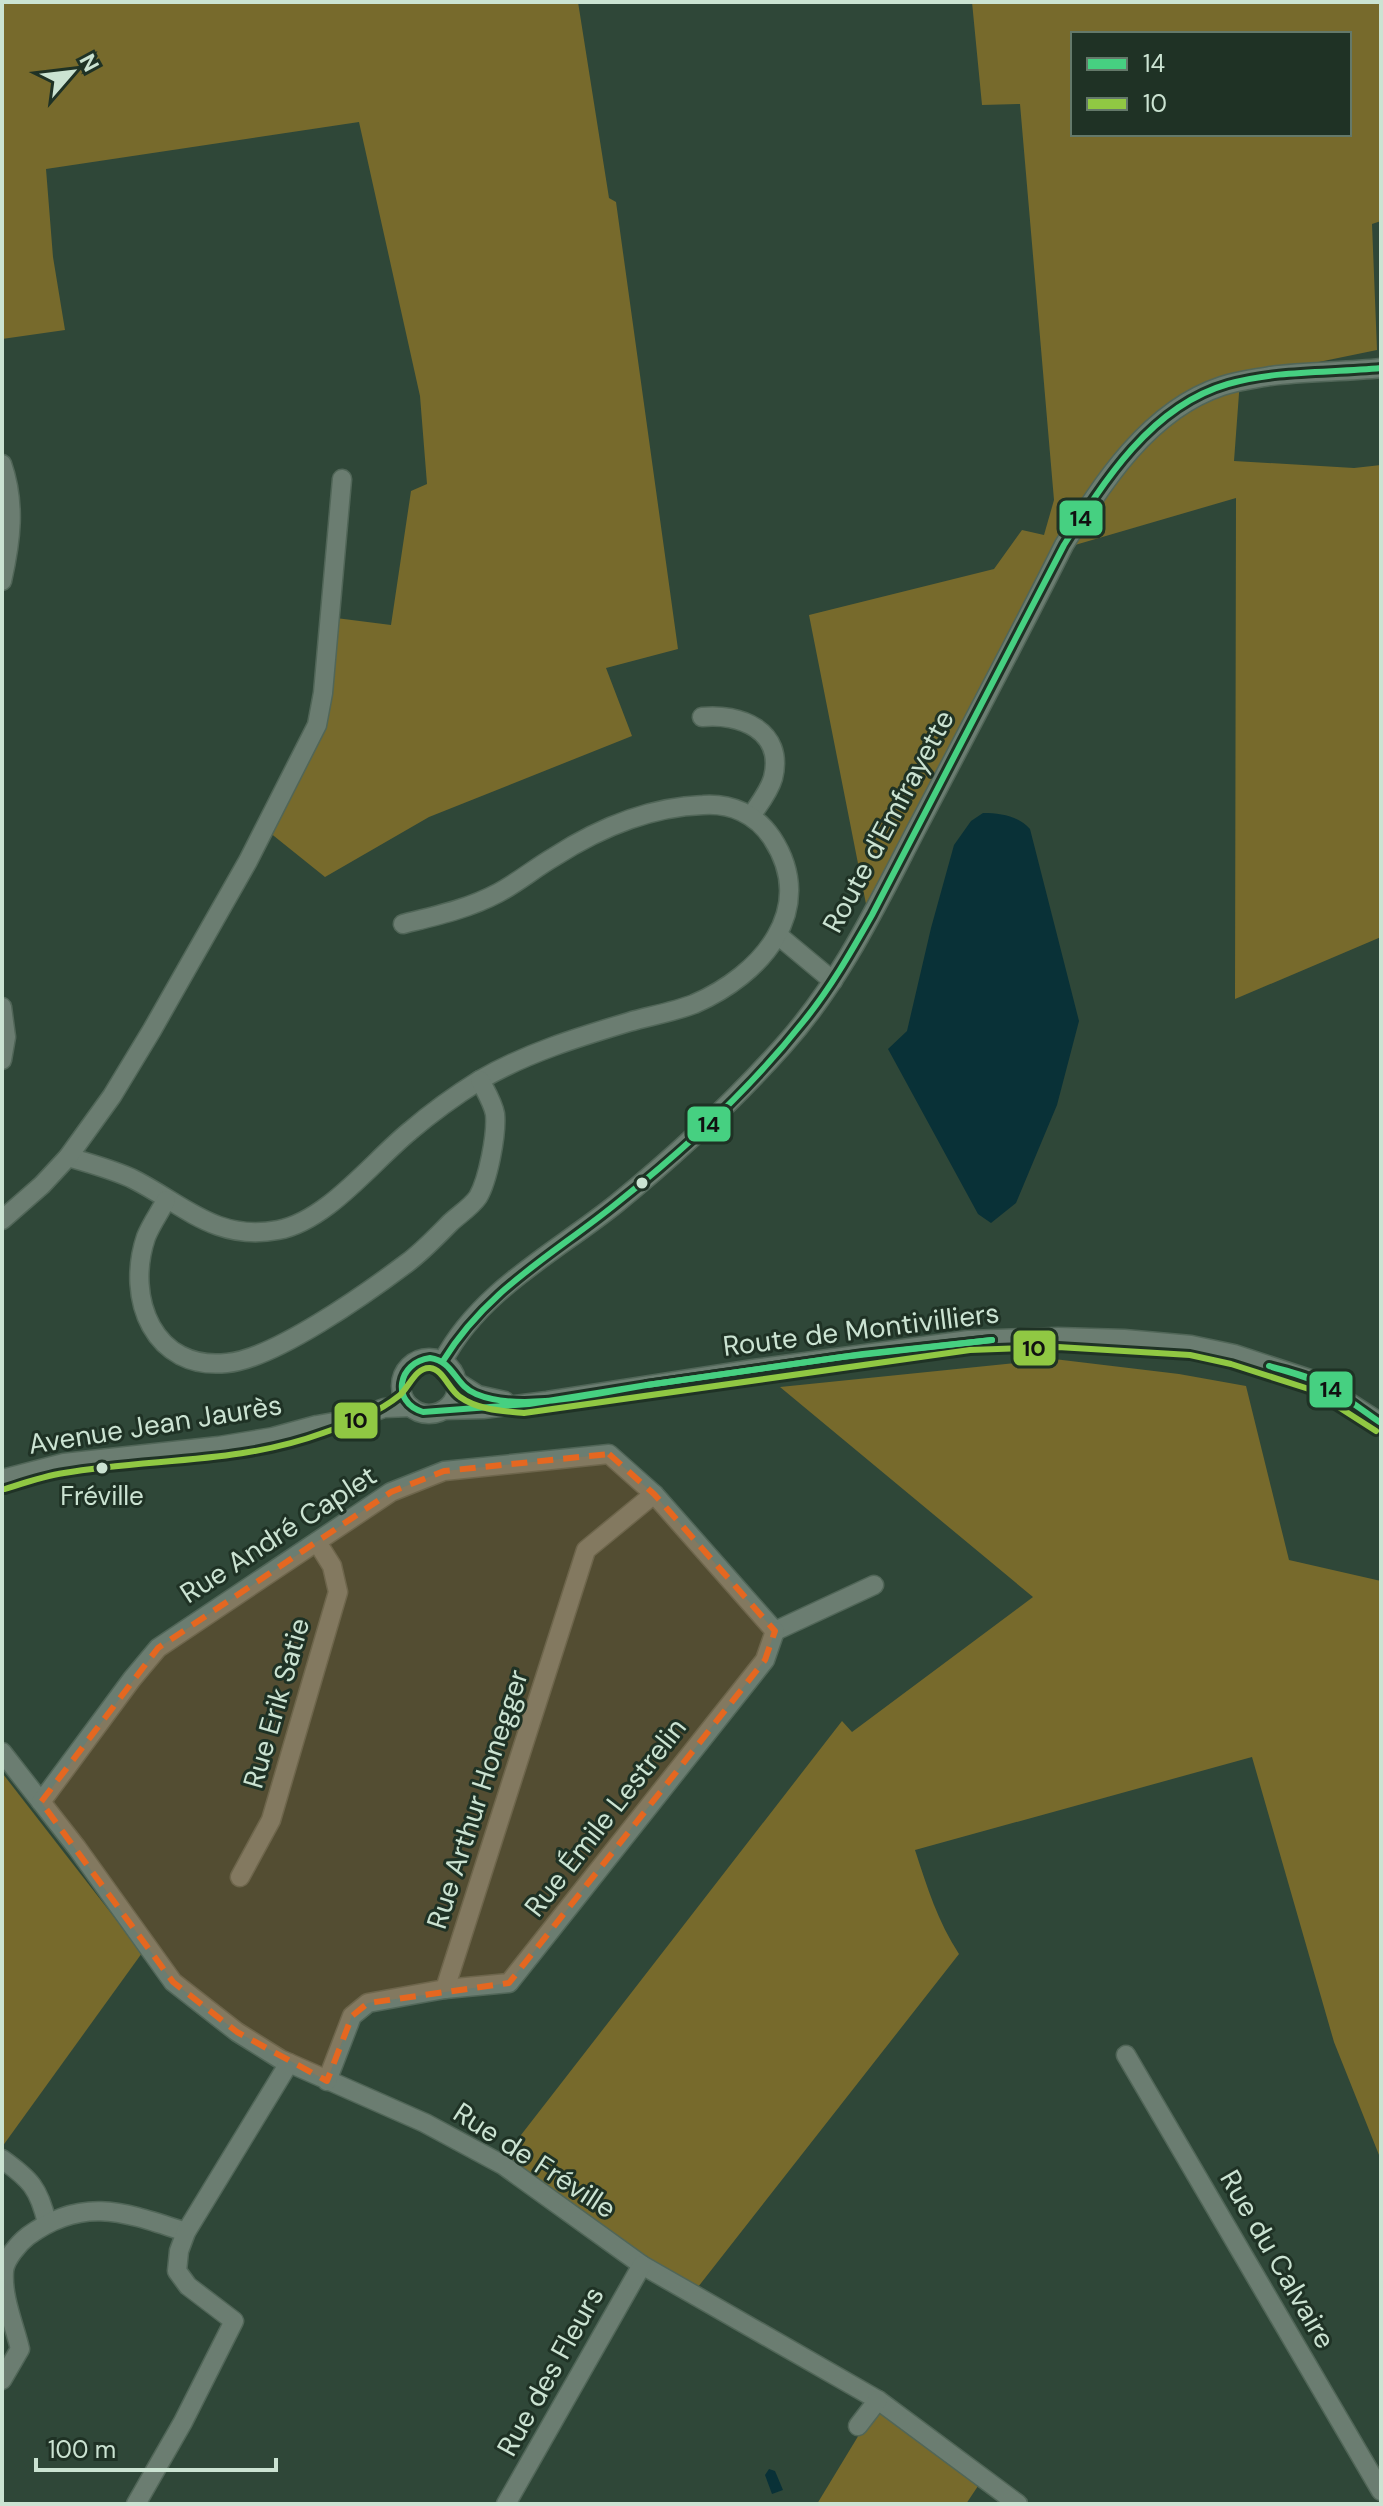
<svg xmlns="http://www.w3.org/2000/svg" width="1383" height="2506" font-family="'DM Sans',sans-serif">
	<rect width="100%" height="100%" fill="#2f4738"/>
	<g fill="#776a2c" fill-rule="evenodd">
		<polygon points="2,2 578,2 609,198 616,202 678,649 606,668 632,736 429,817 325,877 269,832 321,724 336,618 391,625 411,491 427,484 420,396 359,122 46,169 53,257 65,330 2,339"/>
		<path d="M972,2H1381V221L1372,224L1377,350L1251,376L1240,380L1234,461L1354,468L1381,465V937L1235,999L1236,498L1075,545L1060,543L866,904L809,615L994,569L1022,530L1044,535L1054,500L1020,104L982,105ZM1073,34H1349V134H1073Z"/>
		<path d="M1054,1359L1179,1374L1246,1386L1289,1560L1381,1581V2160L1334,2042L1252,1757L915,1850C927,1887 938,1922 959,1954L698,2287L637,2251L504,2157L842,1721L852,1732L1033,1597L780,1387Z"/>
		<polygon points="3,1774 142,1953 2,2147 2,1775"/>
		<polygon points="877,2405 980,2483 966,2504 817,2504"/>
	</g>
	<g fill="#093137">
		<path d="M983,813C1001,813 1018,816 1030,829L1079,1021L1057,1105L1016,1203L991,1223L978,1214L888,1049L907,1031L931,928L954,845L971,821Z"/>
		<polygon points="769,2469 775,2471 783,2490 772,2494 765,2475"/>
	</g>
	<g fill="none" stroke-linecap="round" stroke-linejoin="round">
		<g stroke="#516658" stroke-width="21">
			<g id="minor">
				<path d="M2,464C16,504 11,541 2,581"/>
				<path d="M702,717C739,713 785,730 773,778C769,792 759,804 751,816"/>
				<polyline points="779,936 833,981"/>
				<polyline points="2,1007 6,1037 2,1060"/>
				<path d="M68,1157C89,1163 111,1169 131,1178C182,1203 215,1242 278,1230C327,1221 372,1162 410,1131C431,1113 456,1095 480,1080C526,1053 579,1037 629,1022C650,1016 673,1012 694,1004C761,975 819,910 772,838C756,814 731,803 703,805C649,807 599,828 554,857C535,868 517,883 498,893C468,909 435,916 403,924"/>
				<path d="M166,1200C160,1212 151,1224 146,1237C125,1299 154,1371 227,1363C274,1359 367,1293 407,1263C423,1251 437,1236 451,1222C460,1214 472,1206 478,1197C488,1180 497,1134 495,1114C493,1103 485,1090 480,1080"/>
				<polyline points="2,1220 42,1185 68,1157 112,1096 152,1030 248,861 317,725 323,693 342,479"/>
				<circle cx="429" cy="1386" r="28"/>
				<path d="M443,1361C479,1291 556,1252 616,1204C676,1155 731,1104 783,1046C840,983 877,905 916,830C966,735 1016,641 1064,545C1102,483 1149,410 1222,386C1237,381 1254,379 1270,376C1307,371 1344,372 1381,368"/>
				<polyline points="456,1381 478,1395 505,1401"/>
				<polyline points="444,1410 483,1409 547,1401 754,1369 969,1340 1058,1337 1124,1339 1191,1345 1234,1354 1316,1381 1381,1423"/>
				<polyline points="2,1479 64,1463 219,1446 273,1437 317,1425 357,1418 384,1408 411,1407"/>
				<polyline points="2,1752 77,1848 173,1982 237,2032 280,2059 425,2123 503,2165 642,2265 878,2400 1018,2504"/>
				<polyline points="41,1802 132,1679 158,1648 391,1492 444,1471 609,1454 654,1494 775,1631 874,1585"/>
				<polyline points="240,1877 271,1820 338,1592 332,1566 317,1542"/>
				<polyline points="445,1989 509,1983 765,1660 775,1631"/>
				<polyline points="1126,2055 1381,2491"/>
				<polyline points="327,2081 352,2016 368,2003 445,1989 586,1550 654,1494"/>
				<path d="M2,2159C30,2179 39,2188 47,2223"/>
				<path d="M2,2380L20,2349C14,2324 2,2297 4,2271C5,2259 19,2243 28,2236C84,2195 127,2213 186,2232"/>
				<polyline points="858,2426 878,2400"/>
				<polyline points="136,2504 183,2422 234,2321 188,2286 177,2271 179,2251 186,2232 289,2063"/>
				<polyline points="506,2504 642,2265"/>
			</g>
		</g>
		<use href="#minor" stroke="#6b7d71" stroke-width="18"/>
		<g stroke="#1f3225" stroke-width="12">
			<g id="bus-1">
				<path d="M430,1358C454,1361 455,1386 476,1394C521,1413 599,1393 647,1385L529,1404L423,1412C390,1402 398,1362 430,1358Z"/>
				<path d="M443,1361C487,1289 553,1255 617,1203C684,1150 750,1089 803,1022C830,989 851,952 872,915L1064,545C1104,481 1151,406 1228,384C1277,370 1330,373 1381,368"/>
				<path d="M1269,1366C1285,1370 1302,1374 1317,1381C1340,1392 1360,1409 1381,1423C1362,1410 1343,1395 1323,1385C1306,1376 1287,1372 1269,1366Z"/>
				<polyline points="647,1385 863,1354 992,1340"/>
				<polyline points="647,1385 842,1357 992,1340"/>
			</g>
		</g>
		<g stroke="#1f3225" stroke-width="12">
			<path id="bus-2" d="M5,1489C24,1483 44,1476 64,1473C151,1458 239,1464 323,1433C349,1424 378,1413 400,1395C409,1387 416,1367 430,1368C443,1369 449,1390 460,1397C478,1410 503,1411 524,1413L970,1350L1058,1347L1190,1355L1231,1364L1312,1390L1376,1431"/>
		</g>
		<use href="#bus-1" stroke="#46d081" stroke-width="6"/>
		<use href="#bus-2" stroke="#90c843" stroke-width="6"/>
	</g>
	<path fill="#e56720" fill-opacity="0.2" stroke="#e56720" stroke-width="6" stroke-dasharray="16 10" stroke-linejoin="round" d="M609,1454L654,1494L775,1631L765,1660L509,1983L368,2003L352,2016L327,2081L237,2032L173,1982L41,1802L158,1648L391,1492L444,1471Z"/>
	<g fill="#cbe3d2" stroke="#1f3225" stroke-width="3">
		<circle cx="642" cy="1183" r="7"/>
		<circle cx="102" cy="1468" r="7"/>
	</g>
	<g text-anchor="middle" stroke-width="6" stroke-linejoin="round" paint-order="stroke">
		<g font-size="26" fill="#cbe3d2" stroke="#1f3225">
			<text x="102" y="1505">Fréville</text>
		</g>
		<g font-size="28" fill="#cbe3d2" stroke="#1f3225">
			<text transform="translate(888 821) rotate(-62)" y="10">Route d'Emfrayette</text>
			<text transform="translate(861 1329) rotate(-7)" y="10">Route de Montivilliers</text>
			<text transform="translate(155 1424) rotate(-9)" y="10">Avenue Jean Jaurès</text>
			<text transform="translate(278 1534) rotate(-33)" y="10">Rue André Caplet</text>
			<text transform="translate(276 1703) rotate(-74)" y="10">Rue Erik Satie</text>
			<text transform="translate(477 1799) rotate(-72)" y="10">Rue Arthur Honegger</text>
			<text transform="translate(605 1817) rotate(-52)" y="10">Rue Émile Lestrelin</text>
			<text transform="translate(535 2160) rotate(33)" y="10">Rue de Fréville</text>
			<text transform="translate(1278 2259) rotate(60)" y="10">Rue du Calvaire</text>
			<text transform="translate(550 2371) rotate(-61)" y="10">Rue des Fleurs</text>
		</g>
	</g>
	<g stroke="#1f3225" stroke-width="3">
		<rect x="1058" y="499" width="46" height="38" rx="8" fill="#46d081"/>
		<rect x="686" y="1105" width="46" height="38" rx="8" fill="#46d081"/>
		<rect x="1012" y="1329" width="45" height="38" rx="8" fill="#90c843"/>
		<rect x="1308" y="1370" width="46" height="39" rx="8" fill="#46d081"/>
		<rect x="333" y="1401" width="46" height="39" rx="8" fill="#90c843"/>
	</g>
	<g font-size="22" text-anchor="middle" font-weight="bold" fill="#111">
		<text x="1081" y="526">14</text>
		<text x="709" y="1132">14</text>
		<text x="1034" y="1356">10</text>
		<text x="1331" y="1397">14</text>
		<text x="356" y="1428">10</text>
	</g>
	<rect width="1383" height="2506" fill="none" stroke="#cbe3d2" stroke-width="8"/>
	<rect x="1071" y="32" width="280" height="104" fill="#1f3225" stroke="#64796a" stroke-width="2"/>
	<rect x="1087" y="58" width="40" height="12" fill="#46d081" stroke="#64796a" stroke-width="2"/>
	<text x="1143" y="72" font-size="24" fill="#cbe3d2">14</text>
	<rect x="1087" y="98" width="40" height="12" fill="#90c843" stroke="#64796a" stroke-width="2"/>
	<text x="1143" y="112" font-size="24" fill="#cbe3d2">10</text>
	<g transform="translate(72 72) rotate(62)" stroke="#1f3225" stroke-width="6" paint-order="stroke">
	<path d="M0-6L14 30L0 20L-14 30Z" fill="#cbe3d2"/>
	<text y="-12" font-size="22" font-weight="bold" text-anchor="middle" fill="#cbe3d2">N</text>
	</g>
	<path d="M36 2458v12h240v-12" fill="none" stroke="#cbe3d2" stroke-width="4"/>
	<text x="48" y="2458" font-size="24" fill="#cbe3d2" stroke="#1f3225" stroke-width="6" paint-order="stroke">100 m</text>
</svg>
